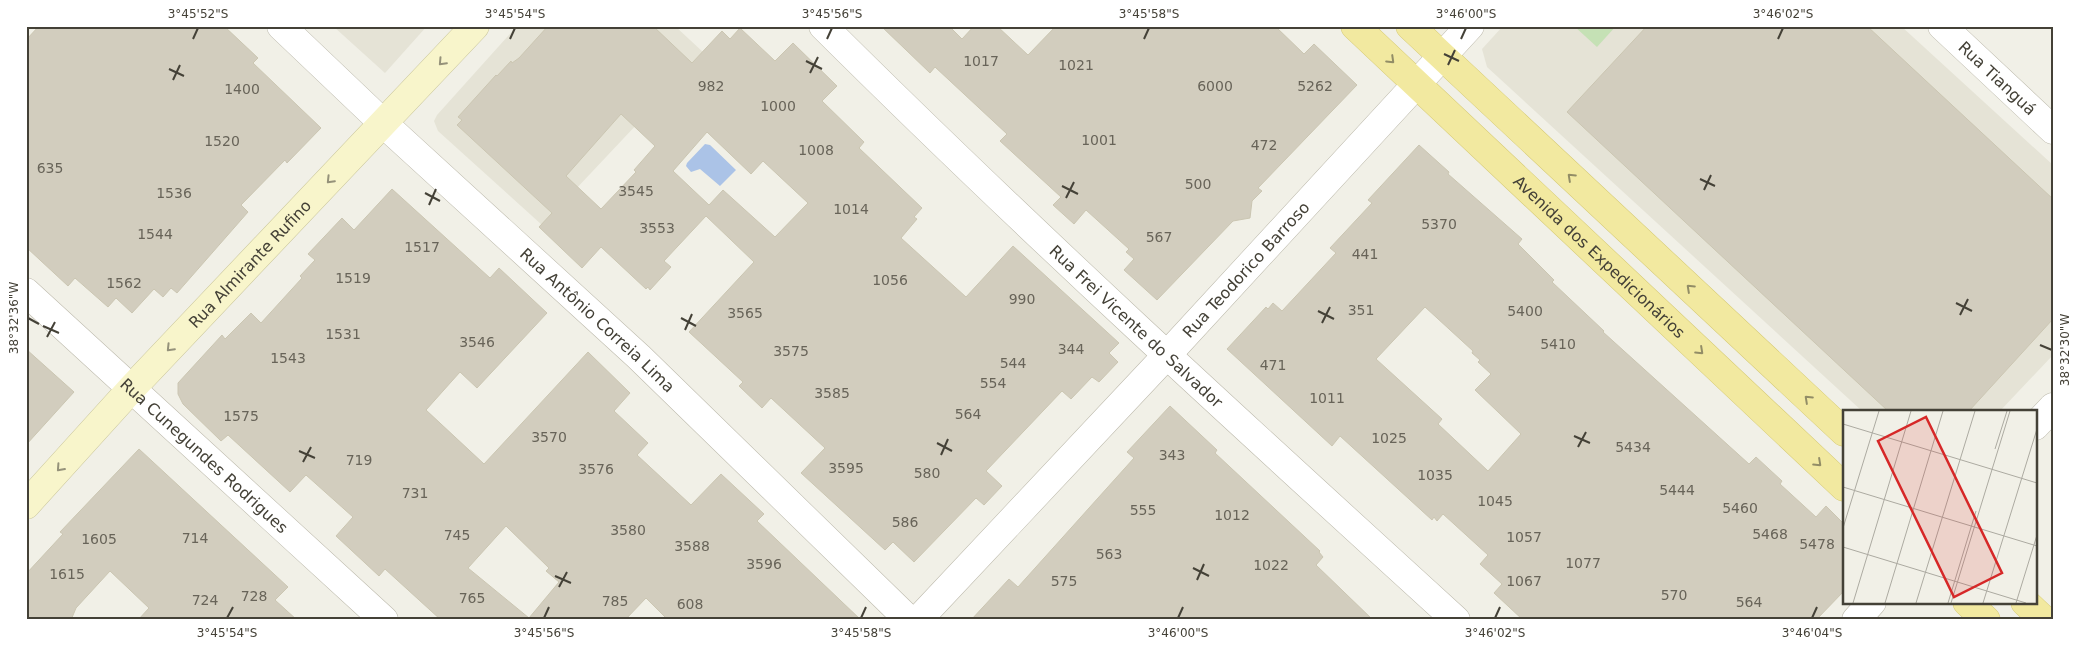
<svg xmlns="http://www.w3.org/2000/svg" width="2079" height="646" font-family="'DejaVu Sans',sans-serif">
	<rect width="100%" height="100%" fill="#f1f0e7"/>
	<g fill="#e5e3d6">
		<polygon points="333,26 427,26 385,73"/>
		<polygon points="517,26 675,26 704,53 542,225 438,131 434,121 437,115"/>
		<polygon points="1503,26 1901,26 2053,165 2053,355 2000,411 1862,411 1487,67 1482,49"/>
	</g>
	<polygon fill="#c5e1b5" points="1574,26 1616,26 1597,47"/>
	<polygon fill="#abc3e7" points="705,144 710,145 736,170 720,186 700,169 691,172 686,166 687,163"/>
	<g fill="#d2cdbe" stroke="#cbc6b2" fill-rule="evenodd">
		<polygon points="39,26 224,26 258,58 253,63 321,128 287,163 285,160 241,205 248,212 177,293 171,288 163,297 154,289 132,313 116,298 108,307 75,278 68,286 26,247 26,40"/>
		<path d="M548,26H653L692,63L722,31L730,39L740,28L775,61L793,43L837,86L822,101L864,142L859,148L922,208L914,217L917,219L901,238L966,297L1013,246L1119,343L1109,353L1118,362L1099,382L1092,377L1071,399L1062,391L986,471L1002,486L984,505L976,498L914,562L893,542L885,550L801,473L825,448L771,398L762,408L739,386L743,382L689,332L754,262L706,216L664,261L671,267L650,290L648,287L646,289L601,247L582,268L539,227L552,213L457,125L462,120L458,117L496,75L497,76L511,61L512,63L519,58ZM621,114L655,146L634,170L636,172L601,209L566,176ZM707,132L751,174L763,161L808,203L775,237L723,190L709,205L673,171Z"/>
		<polygon points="881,26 949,26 962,39 974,26 997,26 1028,55 1056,26 1275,26 1304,54 1314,44 1357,85 1258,188 1262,191 1252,201 1250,218 1233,221 1157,300 1124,270 1134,259 1126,252 1129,249 1086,210 1074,224 1053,205 1061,197 1000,141 1007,134 935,67 930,73"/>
		<polygon points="1647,26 1867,26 2053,199 2053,319 1969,411 1888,411 1567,112"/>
		<path d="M1419,145L1449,172L1448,174L1522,239L1518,244L1554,280L1552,282L1604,331L1603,332L1749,464L1756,457L1782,481L1780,484L1816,517L1826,506L1844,524V591L1816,620H1523L1494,593L1502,584L1480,564L1488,555L1443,514L1437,521L1434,517L1432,520L1340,436L1332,446L1227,349L1266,307L1268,309L1273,303L1282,311L1336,253L1330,248L1372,203L1368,200ZM1425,307L1473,351L1472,353L1480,360L1478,362L1491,374L1475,390L1521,434L1488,471L1438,424L1442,419L1376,359Z"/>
		<path d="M392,189L490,278L499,268L547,313L477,388L460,372L426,410L484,464L588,352L630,393L614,411L648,443L637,455L691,505L721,474L764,514L757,521L861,620H668L646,598L625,620H441L385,569L379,576L336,536L353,517L306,475L290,492L228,435L221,441L183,404L178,394V383L222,335L225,339L251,313L261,323L302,278L300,276L315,260L308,254L342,218L354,230ZM506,526L549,568L546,571L559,582L529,618L468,568Z"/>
		<polygon points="26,349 74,392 26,445"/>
		<polygon points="1170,406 1217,450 1215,453 1320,551 1319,552 1323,557 1316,565 1373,620 971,620 1009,579 1018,587 1134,458 1127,452"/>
		<polygon points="139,449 288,587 275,600 297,620 138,620 149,608 110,571 76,608 71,620 26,620 26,574 63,534 60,532"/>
	</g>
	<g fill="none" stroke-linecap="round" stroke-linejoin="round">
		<g stroke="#bcb9ab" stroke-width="29">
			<g id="street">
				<path id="s1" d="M281,26L384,124L639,357L909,620"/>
				<path id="s2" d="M823,26C1028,230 1242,425 1456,620"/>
				<path id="s3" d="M1942,26L2053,130"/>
				<path id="s4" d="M26,292L384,620"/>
				<polyline points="2035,426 2053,407"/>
				<path id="s5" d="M918,620L1166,356L1470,26"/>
				<polyline points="1856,620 1872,602"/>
			</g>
		</g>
		<g stroke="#c9c59a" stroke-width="29">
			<g id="secondary">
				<path id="s6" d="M26,505L132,388L475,26"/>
			</g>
		</g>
		<g stroke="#d5c972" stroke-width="29">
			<g id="primary">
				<path id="s7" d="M1355,26L1844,487"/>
				<polyline points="1410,26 1844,432"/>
				<polyline points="1967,602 1986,620"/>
				<polyline points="2025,602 2044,620"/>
			</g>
		</g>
		<use href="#street" stroke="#fff" stroke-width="28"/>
		<use href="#secondary" stroke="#f8f5cb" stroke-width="28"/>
		<use href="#primary" stroke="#f2e9a0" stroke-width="28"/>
	</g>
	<defs><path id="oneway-chevron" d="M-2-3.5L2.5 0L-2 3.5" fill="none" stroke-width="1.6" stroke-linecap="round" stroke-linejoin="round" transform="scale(1.25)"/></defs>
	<g stroke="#928d66">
		<use href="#oneway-chevron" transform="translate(1391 60) rotate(44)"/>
		<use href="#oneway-chevron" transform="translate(1571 177) rotate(-137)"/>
		<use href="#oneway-chevron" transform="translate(1690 288) rotate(-137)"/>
		<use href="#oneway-chevron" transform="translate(1700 351) rotate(43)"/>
		<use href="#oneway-chevron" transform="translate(1808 399) rotate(-137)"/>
		<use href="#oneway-chevron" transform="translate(1818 463) rotate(43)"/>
	</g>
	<g stroke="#95927a">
		<use href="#oneway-chevron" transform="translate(442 62) rotate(133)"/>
		<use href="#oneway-chevron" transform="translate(330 180) rotate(134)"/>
		<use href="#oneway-chevron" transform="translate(170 348) rotate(134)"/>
		<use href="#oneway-chevron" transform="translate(60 468) rotate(132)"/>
	</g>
	<path fill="none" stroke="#444137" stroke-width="2" d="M193,39L198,28M510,39L515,28M827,39L832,28M1144,39L1149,28M1461,39L1466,28M1778,39L1783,28M1444,54L1459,61M806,61L822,69M1448,65L1455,50M169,69L184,76M810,73L818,57M173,80L180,65M1700,179L1715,186M1062,186L1078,194M1704,190L1711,175M425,193L440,201M1066,198L1074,182M429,205L436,189M1956,303L1972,311M1318,311L1334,319M1960,315L1968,299M28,318L39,324M681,318L696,326M1322,323L1330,307M43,326L59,333M685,330L692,314M47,337L55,322M2040,345L2052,350M1574,436L1590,443M937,443L952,451M1578,447L1586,432M299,451L315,458M941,455L948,439M303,462L311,447M1193,568L1209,576M555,576L571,583M1197,580L1204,564M559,587L567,572M227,618L233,607M544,618L549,607M861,618L866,607M1178,618L1183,607M1495,618L1500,607M1812,618L1817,607"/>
	<g text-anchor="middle" stroke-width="5" stroke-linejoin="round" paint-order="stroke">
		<g font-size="14" fill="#686459">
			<text x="981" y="66">1017</text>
			<text x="1076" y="70">1021</text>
			<text x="711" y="91">982</text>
			<text x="1215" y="91">6000</text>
			<text x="1315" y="91">5262</text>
			<text x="242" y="94">1400</text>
			<text x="778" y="111">1000</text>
			<text x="1099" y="145">1001</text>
			<text x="222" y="146">1520</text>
			<text x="1264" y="150">472</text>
			<text x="816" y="155">1008</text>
			<text x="50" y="173">635</text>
			<text x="1198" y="189">500</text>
			<text x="636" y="196">3545</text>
			<text x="174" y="198">1536</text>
			<text x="851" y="214">1014</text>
			<text x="1439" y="229">5370</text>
			<text x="657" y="233">3553</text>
			<text x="155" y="239">1544</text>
			<text x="1159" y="242">567</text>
			<text x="422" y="252">1517</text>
			<text x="1365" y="259">441</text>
			<text x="353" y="283">1519</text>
			<text x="890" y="285">1056</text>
			<text x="124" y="288">1562</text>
			<text x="1022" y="304">990</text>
			<text x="1361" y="315">351</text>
			<text x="1525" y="316">5400</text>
			<text x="745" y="318">3565</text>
			<text x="343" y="339">1531</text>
			<text x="477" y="347">3546</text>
			<text x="1558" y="349">5410</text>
			<text x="1071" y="354">344</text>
			<text x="791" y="356">3575</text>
			<text x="288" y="363">1543</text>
			<text x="1013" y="368">544</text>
			<text x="1273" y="370">471</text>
			<text x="993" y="388">554</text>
			<text x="832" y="398">3585</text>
			<text x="1327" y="403">1011</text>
			<text x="968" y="419">564</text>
			<text x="241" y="421">1575</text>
			<text x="549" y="442">3570</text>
			<text x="1389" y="443">1025</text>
			<text x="1633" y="452">5434</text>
			<text x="1172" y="460">343</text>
			<text x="359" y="465">719</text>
			<text x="846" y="473">3595</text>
			<text x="596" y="474">3576</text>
			<text x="927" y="478">580</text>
			<text x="1435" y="480">1035</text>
			<text x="1677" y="495">5444</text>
			<text x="415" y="498">731</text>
			<text x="1495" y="506">1045</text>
			<text x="1740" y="513">5460</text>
			<text x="1143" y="515">555</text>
			<text x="1232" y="520">1012</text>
			<text x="905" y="527">586</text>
			<text x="628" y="535">3580</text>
			<text x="1770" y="539">5468</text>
			<text x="457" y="540">745</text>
			<text x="1524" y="542">1057</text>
			<text x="195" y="543">714</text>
			<text x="99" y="544">1605</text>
			<text x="1817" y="549">5478</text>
			<text x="692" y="551">3588</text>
			<text x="1109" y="559">563</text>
			<text x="1583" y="568">1077</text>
			<text x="764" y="569">3596</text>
			<text x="1271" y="570">1022</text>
			<text x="67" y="579">1615</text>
			<text x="1064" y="586">575</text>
			<text x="1524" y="586">1067</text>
			<text x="1674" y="600">570</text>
			<text x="254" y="601">728</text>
			<text x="472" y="603">765</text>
			<text x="205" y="605">724</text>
			<text x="615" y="606">785</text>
			<text x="1749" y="607">564</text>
			<text x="690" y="609">608</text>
		</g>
		<g font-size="16" fill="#444137" stroke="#fff">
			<text dy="6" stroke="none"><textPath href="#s3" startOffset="76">Rua Tianguá</textPath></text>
			<text dy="6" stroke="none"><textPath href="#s7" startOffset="336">Avenida dos Expedicionários</textPath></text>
			<text dy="6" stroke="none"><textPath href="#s6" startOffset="329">Rua Almirante Rufino</textPath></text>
			<text dy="6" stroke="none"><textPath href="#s5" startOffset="480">Rua Teodorico Barroso</textPath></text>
			<text dy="6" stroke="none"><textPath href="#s1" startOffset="432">Rua Antônio Correia Lima</textPath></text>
			<text dy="6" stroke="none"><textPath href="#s2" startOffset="434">Rua Frei Vicente do Salvador</textPath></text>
			<text dy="6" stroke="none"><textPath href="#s4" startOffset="242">Rua Cunegundes Rodrigues</textPath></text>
		</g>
	</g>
	<g transform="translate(1843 410)">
		<rect width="194" height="194" fill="#f1f0e7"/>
		<path fill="none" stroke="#acaaa1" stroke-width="1" d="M0,14L194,73M152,39L164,1M0,77L194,136M0,118L36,1M0,137L183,193M10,193L68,1M42,193L100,1M73,193L132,1M105,193L133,101M108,193L167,1M140,193L194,19M173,193L194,125"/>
		<path fill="#d62828" fill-opacity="0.15" stroke="#d62828" stroke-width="2.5" d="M83,7L159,163L111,187L35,31Z"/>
		<rect width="194" height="194" fill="none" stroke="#444137" stroke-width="2.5"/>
	</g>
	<rect width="2079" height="646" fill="none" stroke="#ffffff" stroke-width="55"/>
	<rect x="28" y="28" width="2024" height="590" fill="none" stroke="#444137" stroke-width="2"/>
	<g font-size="12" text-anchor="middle" fill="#444137">
		<text x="198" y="18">3°45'52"S</text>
		<text x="515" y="18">3°45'54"S</text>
		<text x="832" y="18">3°45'56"S</text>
		<text x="1149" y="18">3°45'58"S</text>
		<text x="1466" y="18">3°46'00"S</text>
		<text x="1783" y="18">3°46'02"S</text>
		<text transform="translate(14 318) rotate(-90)" y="4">38°32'36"W</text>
		<text transform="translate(2065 350) rotate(-90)" y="4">38°32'30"W</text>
		<text x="227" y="637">3°45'54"S</text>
		<text x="544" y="637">3°45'56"S</text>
		<text x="861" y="637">3°45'58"S</text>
		<text x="1178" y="637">3°46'00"S</text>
		<text x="1495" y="637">3°46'02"S</text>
		<text x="1812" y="637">3°46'04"S</text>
	</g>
</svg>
